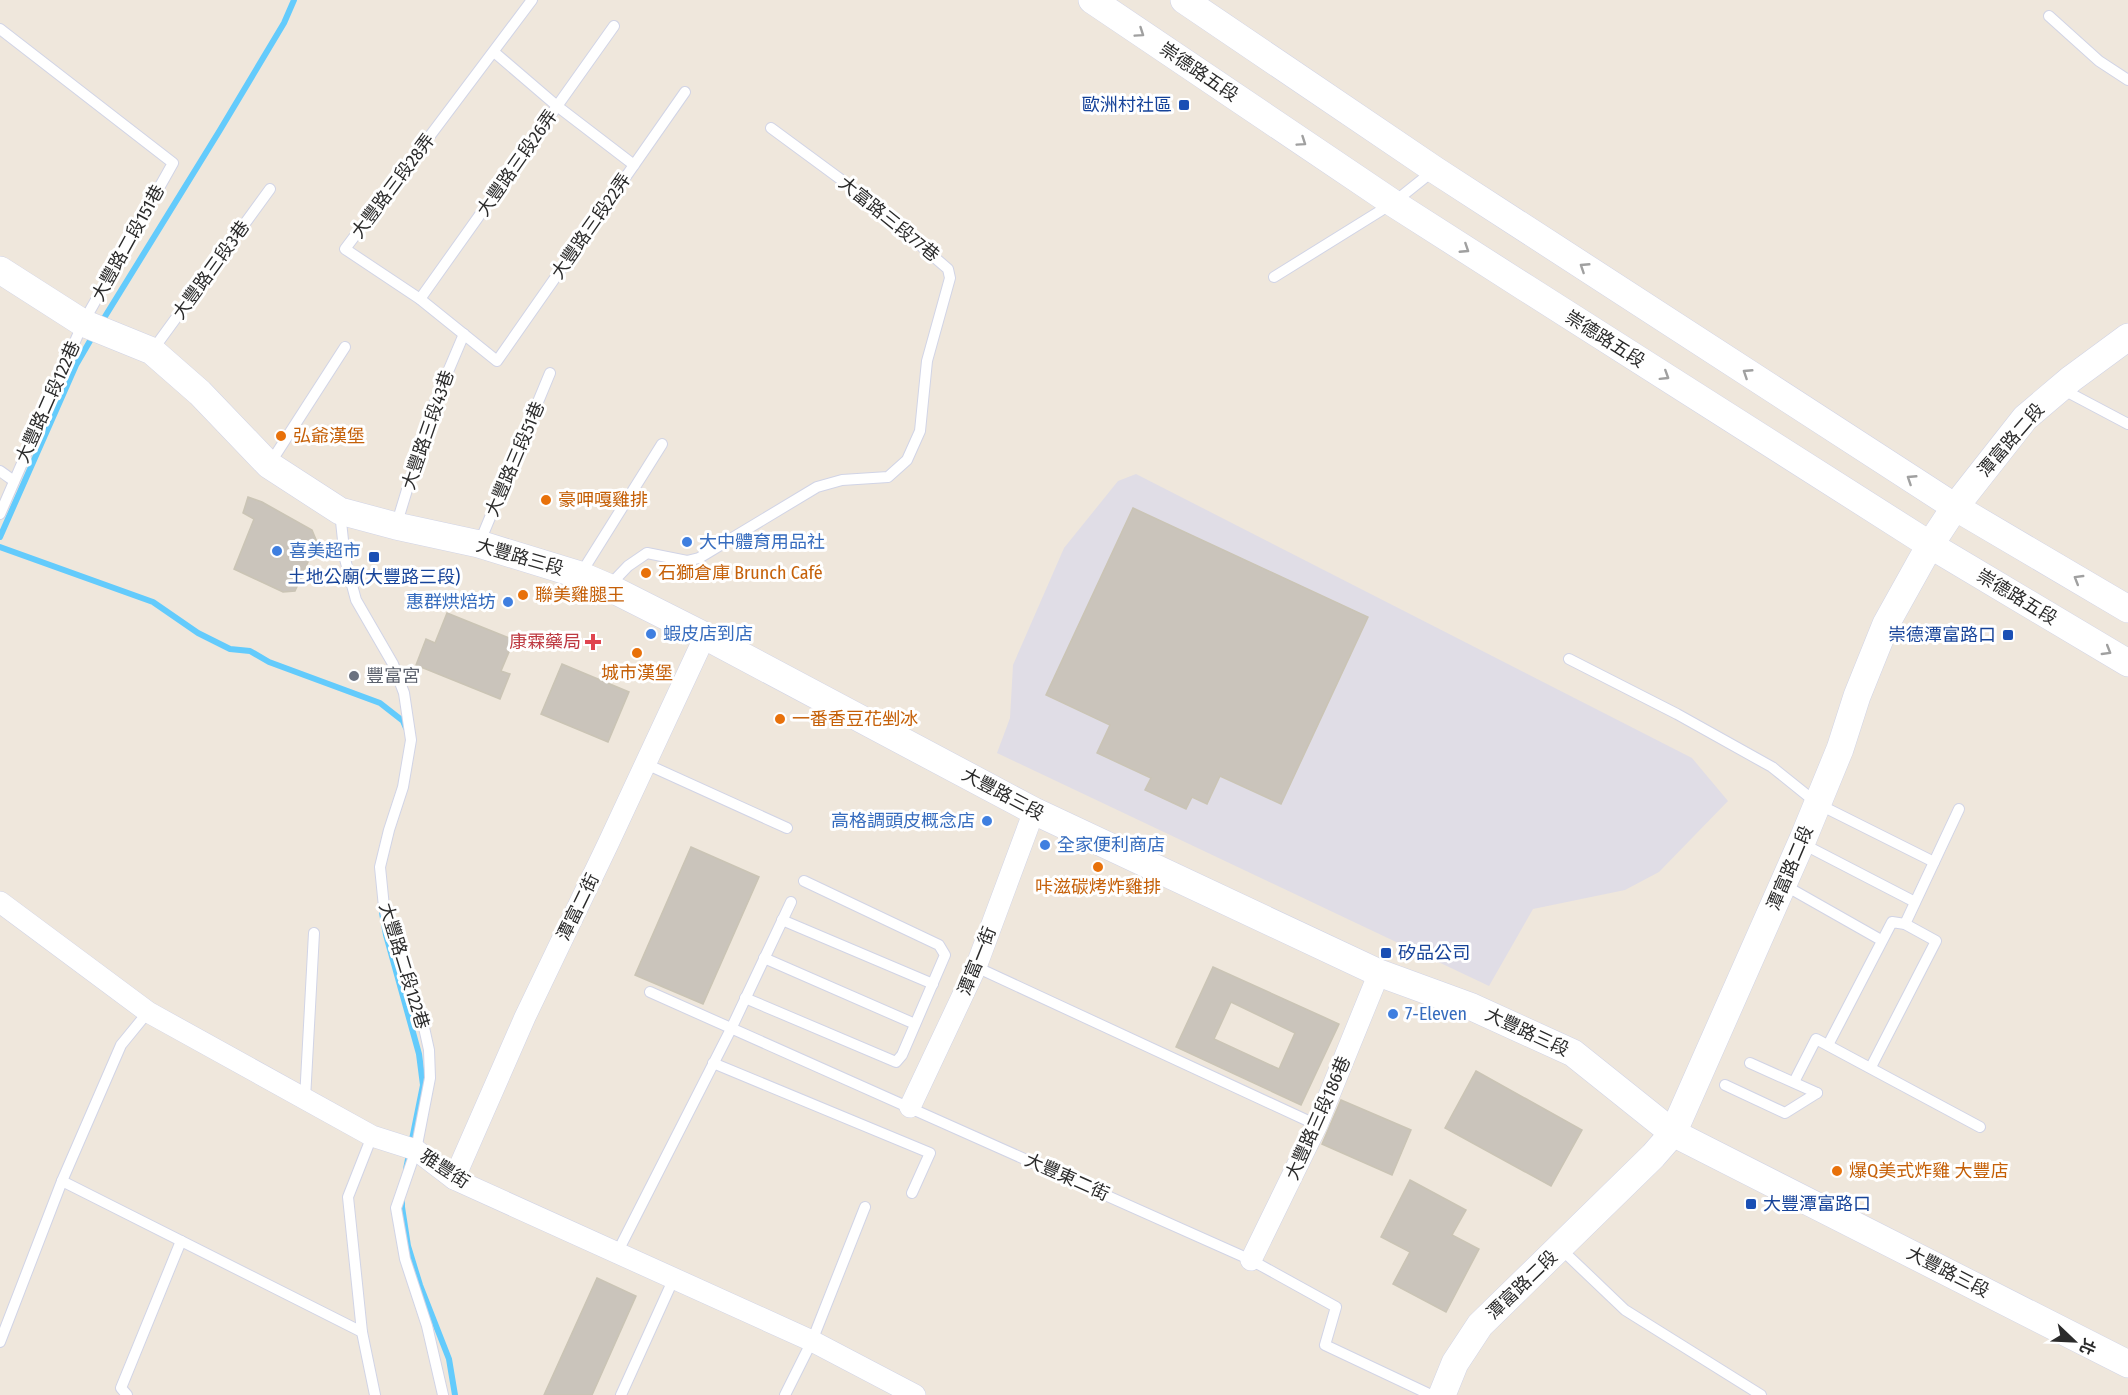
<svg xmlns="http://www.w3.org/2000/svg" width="2128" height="1395" font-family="'Fira Sans Condensed','Noto Sans TC',sans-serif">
	<rect width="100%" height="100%" fill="#efe7dc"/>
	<polygon fill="#e0dde6" points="1136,474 1692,758 1728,801 1659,872 1625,890 1533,909 1489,986 997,753 1010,718 1013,665 1064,548 1118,481"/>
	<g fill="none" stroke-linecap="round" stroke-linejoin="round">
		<g stroke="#63cbfc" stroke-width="6">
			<polyline points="101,323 220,130 284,23 294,0"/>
			<polyline points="0,537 76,365 94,334"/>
			<polyline points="0,547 153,602 198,633 230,649 250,651 269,662 380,703 403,721 406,728"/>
			<polyline points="382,913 386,935 419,1054 423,1085 406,1169"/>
			<polyline points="402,1200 402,1207 408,1246 420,1285 449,1359 455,1395"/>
		</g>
	</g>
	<g fill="#cac4bb" stroke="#cac4b5" stroke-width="1.5" fill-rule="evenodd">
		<polygon points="248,497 262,502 312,530 317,542 295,591 283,592 234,569 254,519 243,513"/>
		<polygon points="1133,508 1368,617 1281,804 1220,776 1207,804 1192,797 1186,809 1145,790 1151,778 1097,753 1110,725 1046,695"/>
		<polygon points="447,613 514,640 501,671 510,674 500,699 416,665 426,639 435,643"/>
		<polygon points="562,664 629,692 608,742 541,714"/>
		<polygon points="691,847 759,877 703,1004 635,975"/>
		<path d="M1213,967L1339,1024L1301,1105L1176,1047ZM1231,1002L1295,1033L1279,1069L1214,1039Z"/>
		<polygon points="1476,1071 1582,1130 1551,1186 1445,1128"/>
		<polygon points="1341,1100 1411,1130 1392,1175 1322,1144"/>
		<polygon points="1410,1180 1466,1210 1452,1235 1479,1249 1446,1312 1393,1284 1410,1252 1381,1237"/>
		<polygon points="597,1278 636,1296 592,1395 544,1395"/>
	</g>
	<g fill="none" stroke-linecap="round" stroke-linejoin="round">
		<g stroke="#d1d4e6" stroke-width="12">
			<g id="service">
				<polyline points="532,0 345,249 420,299 497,361 685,92"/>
				<polyline points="2049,16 2099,61 2128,80"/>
				<polyline points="0,29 173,163 83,323 0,514"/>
				<polyline points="494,52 557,106 634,165"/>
				<polyline points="1274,277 1393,203 1433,171"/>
				<polyline points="420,299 614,26"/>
				<polyline points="152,351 270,189"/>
				<polyline points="2060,388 2128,424"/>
				<polyline points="269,465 345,347"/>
				<polyline points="0,471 14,481"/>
				<polyline points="340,512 345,559 356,600 393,664 404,693 411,740 403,787 389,830 380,867 384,907 421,1014 429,1050 430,1078 416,1150 396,1208 405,1259 427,1326 443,1395"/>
				<polyline points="396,526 430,414 464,334"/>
				<polyline points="479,544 550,373"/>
				<polyline points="580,575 662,444"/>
				<polyline points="608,587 628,566 647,553 687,561 699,558 817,487 842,480 888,477 907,460 920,431 927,361 950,278 948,269 862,195 771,128"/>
				<polyline points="1569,659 1677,714 1772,767 1818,804 1934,862"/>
				<polyline points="646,764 787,828"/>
				<polyline points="1801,843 1915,902"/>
				<polyline points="1784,885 1881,940"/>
				<polyline points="782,920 933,984"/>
				<polyline points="1905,924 1959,809"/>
				<polyline points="764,958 915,1024"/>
				<polyline points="976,967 1317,1125"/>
				<polyline points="650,992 1251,1260 1336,1307 1325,1345 1431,1395"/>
				<polyline points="745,998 896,1062 902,1055 945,955 939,945 804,881"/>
				<polyline points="1828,1045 1892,922 1905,924 1936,941 1871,1067"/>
				<polyline points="713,1063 930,1153 912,1193"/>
				<polyline points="1750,1063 1817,1093"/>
				<polyline points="1794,1082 1816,1039 1980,1127"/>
				<polyline points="1725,1085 1785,1113 1817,1093"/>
				<polyline points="305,1099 314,933"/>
				<polyline points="372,1136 348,1197 362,1332 375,1395"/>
				<polyline points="62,1181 362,1332"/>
				<polyline points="1560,1248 1625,1310 1761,1395"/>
				<polyline points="617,1253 731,1029 791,902"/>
				<polyline points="0,1342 62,1181 121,1045 148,1012"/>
				<polyline points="127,1395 121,1388 181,1241"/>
				<polyline points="621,1395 674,1278"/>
				<polyline points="785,1395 812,1341 865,1207"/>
			</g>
		</g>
		<g stroke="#d1d4e6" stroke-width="22">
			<g id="minor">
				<polyline points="0,902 148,1012 372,1136 416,1150 454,1179 812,1341 915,1395"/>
				<polyline points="910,1107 976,967 1034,811"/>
				<polyline points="454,1179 525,1017 608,844 705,636"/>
				<polyline points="1251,1260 1317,1125 1379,973"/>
			</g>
		</g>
		<g stroke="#d1d4e6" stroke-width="28">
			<g id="tertiary">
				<polyline points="1092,0 1393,203 1526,288 1930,545 2128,663"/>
				<polyline points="1184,0 1435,170 1955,507 2128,609"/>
				<polyline points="0,270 83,323 152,351 200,393 269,465 340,511 396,526 479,544 580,575 608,587 705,636 1034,811 1379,973 1472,1007 1573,1053 1673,1133 2128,1364"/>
				<polyline points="1442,1395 1455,1363 1480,1325 1653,1156 1673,1133 1803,839 1840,749 1857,696 1886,624 1930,545 1955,507 2025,418 2071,379 2128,337"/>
			</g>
		</g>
		<use href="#service" stroke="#fff" stroke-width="10"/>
		<use href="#minor" stroke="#fff" stroke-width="21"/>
		<use href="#tertiary" stroke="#fff" stroke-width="27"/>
	</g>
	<defs><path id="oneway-chevron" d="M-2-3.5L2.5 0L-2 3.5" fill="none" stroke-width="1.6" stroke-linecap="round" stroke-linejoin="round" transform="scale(1.5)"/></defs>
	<g stroke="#a0a0a0">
		<use href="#oneway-chevron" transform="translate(1140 33) rotate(34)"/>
		<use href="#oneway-chevron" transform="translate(1302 142) rotate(34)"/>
		<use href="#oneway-chevron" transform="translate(1465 249) rotate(33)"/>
		<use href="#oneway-chevron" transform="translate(1584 267) rotate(-147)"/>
		<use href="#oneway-chevron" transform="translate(1747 373) rotate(-147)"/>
		<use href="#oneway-chevron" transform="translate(1665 376) rotate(32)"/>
		<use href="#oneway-chevron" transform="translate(1911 479) rotate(-147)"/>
		<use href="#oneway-chevron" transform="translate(2078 579) rotate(-149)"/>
		<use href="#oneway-chevron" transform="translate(2107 651) rotate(31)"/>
	</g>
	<g fill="#1a4fb4" stroke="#fff" stroke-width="2">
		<rect x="1178" y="99" width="12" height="12" rx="3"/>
		<rect x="368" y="551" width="12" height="12" rx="3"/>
		<rect x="2002" y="629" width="12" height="12" rx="3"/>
		<rect x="1380" y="947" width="12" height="12" rx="3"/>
		<rect x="1745" y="1198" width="12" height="12" rx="3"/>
	</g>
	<g fill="#e8710a" stroke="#fff" stroke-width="2">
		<circle cx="281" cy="436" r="6"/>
		<circle cx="546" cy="500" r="6"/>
		<circle cx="646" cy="573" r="6"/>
		<circle cx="523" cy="595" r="6"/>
		<circle cx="637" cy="653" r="6"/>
		<circle cx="780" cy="719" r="6"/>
		<circle cx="1098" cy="867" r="6"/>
		<circle cx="1837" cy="1171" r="6"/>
	</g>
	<g fill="#3f7fe0" stroke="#fff" stroke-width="2">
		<circle cx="687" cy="542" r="6"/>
		<circle cx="277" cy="551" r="6"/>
		<circle cx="508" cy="602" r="6"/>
		<circle cx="651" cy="634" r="6"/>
		<circle cx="987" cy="821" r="6"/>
		<circle cx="1045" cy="845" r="6"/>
		<circle cx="1393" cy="1014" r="6"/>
	</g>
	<path fill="#e0444e" stroke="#fff" stroke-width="2" d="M590 633h6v6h6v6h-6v6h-6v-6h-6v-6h6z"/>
	<circle fill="#6b7280" stroke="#fff" stroke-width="2" cx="354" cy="676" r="6"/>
	<g text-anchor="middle" stroke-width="6" stroke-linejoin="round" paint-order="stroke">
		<g font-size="18" fill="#2b2b2b" stroke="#fff">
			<text transform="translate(1199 72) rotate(34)" y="6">崇德路五段</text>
			<text transform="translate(517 163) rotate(-55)" y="6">大豐路三段26弄</text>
			<text transform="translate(393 186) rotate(-53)" y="6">大豐路三段28弄</text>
			<text transform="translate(889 219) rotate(39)" y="6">大富路三段77巷</text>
			<text transform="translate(591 226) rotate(-55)" y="6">大豐路三段22弄</text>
			<text transform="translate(128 243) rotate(-61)" y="6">大豐路二段151巷</text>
			<text transform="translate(211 270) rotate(-54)" y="6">大豐路三段3巷</text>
			<text transform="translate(1605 339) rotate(32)" y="6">崇德路五段</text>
			<text transform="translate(48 402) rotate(-66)" y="6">大豐路二段122巷</text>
			<text transform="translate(428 430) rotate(-71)" y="6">大豐路三段43巷</text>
			<text transform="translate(2011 440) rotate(-49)" y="6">潭富路二段</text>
			<text transform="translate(515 459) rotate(-67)" y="6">大豐路三段51巷</text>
			<text transform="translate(520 557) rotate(16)" y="6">大豐路三段</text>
			<text transform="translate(2017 597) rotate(31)" y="6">崇德路五段</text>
			<text transform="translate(1003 794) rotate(28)" y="6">大豐路三段</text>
			<text transform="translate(1790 868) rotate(-67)" y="6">潭富路二段</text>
			<text transform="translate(578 907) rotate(-64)" y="6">潭富二街</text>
			<text transform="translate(977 961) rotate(-68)" y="6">潭富一街</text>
			<text transform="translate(404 966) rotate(73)" y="6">大豐路二段122巷</text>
			<text transform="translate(1527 1032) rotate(25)" y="6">大豐路三段</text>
			<text transform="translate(1318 1118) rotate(-66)" y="6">大豐路三段186巷</text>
			<text transform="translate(445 1169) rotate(33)" y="6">雅豐街</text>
			<text transform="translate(1067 1177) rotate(24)" y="6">大豐東二街</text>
			<text transform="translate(1948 1272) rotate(27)" y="6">大豐路三段</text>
			<text transform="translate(1522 1285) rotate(-44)" y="6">潭富路二段</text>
		</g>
		<g font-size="18" fill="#164399" stroke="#fff" text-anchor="end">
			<text x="1172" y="111">歐洲村社區</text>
			<text x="374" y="583" text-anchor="middle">土地公廟(大豐路三段)</text>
			<text x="1996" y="641">崇德潭富路口</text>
			<text x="1398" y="959" text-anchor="start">矽品公司</text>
			<text x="1763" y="1210" text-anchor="start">大豐潭富路口</text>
		</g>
		<g font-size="18" fill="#c56008" stroke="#fff" text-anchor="start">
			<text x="293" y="442">弘爺漢堡</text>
			<text x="558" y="506">豪呷嘎雞排</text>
			<text x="658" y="579">石獅倉庫 Brunch Café</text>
			<text x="535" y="601">聯美雞腿王</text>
			<text x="637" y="679" text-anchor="middle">城市漢堡</text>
			<text x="792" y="725">一番香豆花剉冰</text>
			<text x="1098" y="893" text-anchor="middle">咔滋碳烤炸雞排</text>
			<text x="1849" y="1177">爆Q美式炸雞 大豐店</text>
		</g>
		<g font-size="18" fill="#366cbe" stroke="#fff" text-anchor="start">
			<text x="699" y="548">大中體育用品社</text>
			<text x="289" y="557">喜美超市</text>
			<text x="496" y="608" text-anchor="end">惠群烘焙坊</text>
			<text x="663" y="640">蝦皮店到店</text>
			<text x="975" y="827" text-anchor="end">高格調頭皮概念店</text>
			<text x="1057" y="851">全家便利商店</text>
			<text x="1405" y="1020">7-Eleven</text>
		</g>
		<g font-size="18" fill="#be3a42" stroke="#fff" text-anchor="end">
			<text x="581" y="648">康霖藥局</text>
		</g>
		<g font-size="18" fill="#5b616d" stroke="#fff" text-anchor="start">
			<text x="366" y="682">豐富宮</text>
		</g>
	</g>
	<g transform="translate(2074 1341) rotate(113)" stroke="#ffffff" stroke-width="4.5" paint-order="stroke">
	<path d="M0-4.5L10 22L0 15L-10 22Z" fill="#2b2b2b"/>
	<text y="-9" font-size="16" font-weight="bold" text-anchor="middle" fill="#2b2b2b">北</text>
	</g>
</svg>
